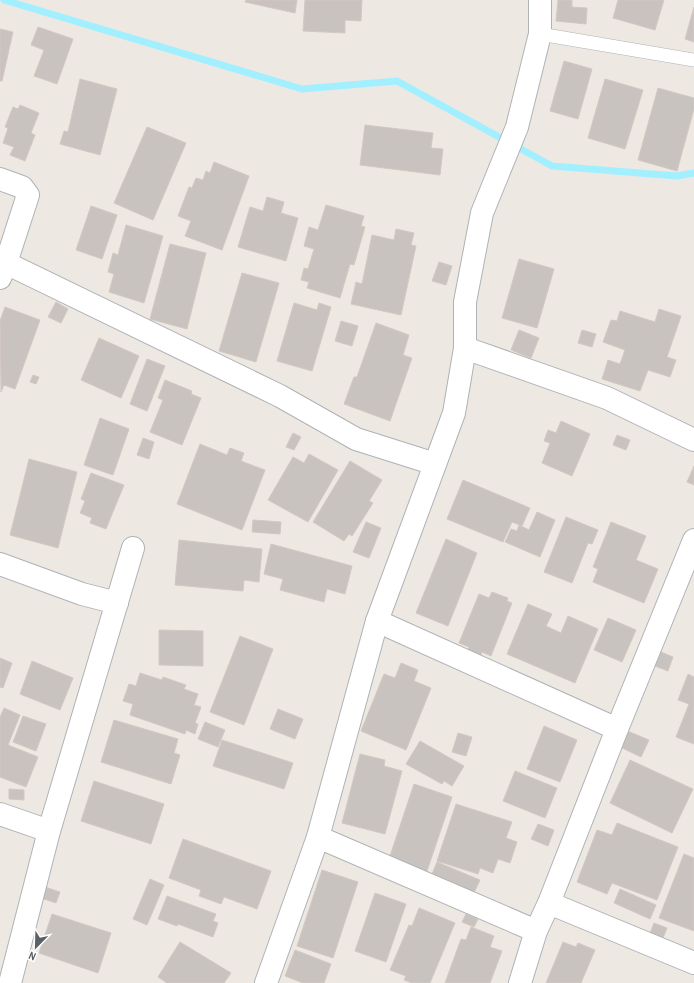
<svg xmlns="http://www.w3.org/2000/svg" width="694" height="983" font-family="'Archivo Narrow',sans-serif">
	<rect width="100%" height="100%" fill="#eee8e3"/>
	<g fill="none" stroke-linecap="round" stroke-linejoin="round">
		<polyline stroke="#a2f0ff" stroke-width="7" points="4,0 302,89 397,81 552,166 677,176 694,173"/>
	</g>
	<g fill="#c9c3c0" stroke="#d3c8c1">
		<polygon points="246,0 297,0 295,13 245,2"/>
		<polygon points="305,0 362,0 361,21 345,20 345,33 303,31"/>
		<polygon points="558,0 572,0 572,7 587,8 586,24 556,21"/>
		<polygon points="618,0 664,0 655,30 613,18"/>
		<polygon points="694,7 694,42 685,39"/>
		<polygon points="38,27 73,39 57,84 34,76 44,50 31,45"/>
		<polygon points="0,29 13,32 2,81 0,81"/>
		<polygon points="564,61 592,69 578,119 550,111"/>
		<polygon points="80,79 117,89 100,155 60,144 64,131 68,132"/>
		<polygon points="605,79 643,90 625,149 588,138"/>
		<polygon points="658,88 694,98 694,109 677,171 638,160"/>
		<polygon points="20,105 39,113 31,133 35,135 25,161 10,155 14,147 3,143 8,128 5,127 13,107 18,109"/>
		<polygon points="365,125 433,133 431,148 443,149 440,175 360,165"/>
		<polygon points="147,127 186,143 153,220 114,203"/>
		<polygon points="214,162 249,176 222,250 185,236 191,221 178,216 189,187 192,188 196,178 203,180 206,171 210,173"/>
		<polygon points="267,197 284,202 281,213 298,218 286,261 238,247 250,207 263,211"/>
		<polygon points="326,205 364,216 361,226 365,227 354,265 350,264 340,298 307,288 309,282 301,280 304,268 308,269 314,249 304,246 309,227 318,230"/>
		<polygon points="91,206 117,215 102,259 76,250"/>
		<polygon points="126,225 163,236 144,303 109,292 114,274 108,272 113,253 118,255"/>
		<polygon points="396,229 414,233 411,245 416,246 401,315 351,304 356,282 362,284 372,235 394,240"/>
		<polygon points="170,244 206,253 187,329 150,319"/>
		<polygon points="519,259 554,269 537,328 502,318"/>
		<polygon points="439,262 452,266 446,285 432,281"/>
		<polygon points="242,273 279,283 256,362 219,351"/>
		<polygon points="56,302 68,309 61,323 48,317"/>
		<polygon points="294,303 317,310 319,303 331,307 312,371 277,361"/>
		<polygon points="5,307 40,320 15,389 4,385 1,392 0,321"/>
		<polygon points="659,309 681,316 667,357 676,360 670,377 648,370 640,391 602,379 608,360 620,364 625,350 603,342 611,320 617,321 620,311 655,322"/>
		<polygon points="341,321 358,326 352,346 335,341"/>
		<polygon points="376,323 409,335 403,355 412,358 390,421 344,404 354,377 357,377"/>
		<polygon points="519,330 539,338 531,358 511,350"/>
		<polygon points="582,330 596,334 592,347 578,343"/>
		<polygon points="99,338 139,356 121,398 81,380"/>
		<polygon points="147,359 165,366 147,411 130,404"/>
		<polygon points="33,375 39,377 36,384 30,382"/>
		<polygon points="165,380 192,391 191,394 201,398 182,445 150,432 163,400 158,398"/>
		<polygon points="100,418 129,429 113,475 84,465"/>
		<polygon points="561,421 590,434 572,476 542,463 550,443 544,441 548,430 556,433"/>
		<polygon points="293,433 301,437 294,450 286,447"/>
		<polygon points="617,435 630,440 626,450 613,445"/>
		<polygon points="143,438 154,442 149,459 137,455"/>
		<polygon points="200,444 227,455 230,448 244,453 241,461 265,470 242,530 177,504"/>
		<polygon points="309,454 338,470 308,522 268,500 293,457 304,463"/>
		<polygon points="29,459 77,472 58,548 10,535"/>
		<polygon points="350,461 382,480 369,501 373,503 352,536 349,534 344,541 313,522"/>
		<polygon points="694,466 694,485 687,482"/>
		<polygon points="91,473 124,485 106,529 90,523 92,518 80,513 85,501 81,499"/>
		<polygon points="463,480 530,508 522,526 512,522 503,542 447,519"/>
		<polygon points="537,512 555,520 540,557 505,542 511,529 517,531 519,525 529,530"/>
		<polygon points="566,517 598,530 592,544 588,543 572,583 544,572"/>
		<polygon points="253,520 281,522 280,534 252,532"/>
		<polygon points="366,522 381,528 369,558 353,552"/>
		<polygon points="611,522 646,536 636,560 658,569 644,603 593,582 598,569 593,567"/>
		<polygon points="446,539 477,553 448,626 416,613"/>
		<polygon points="179,540 262,549 259,582 244,580 243,591 175,585"/>
		<polygon points="271,544 352,566 345,594 327,589 324,602 280,590 283,579 264,574"/>
		<polygon points="492,592 508,598 507,601 512,603 491,656 482,652 479,660 466,655 469,647 459,643 479,594 489,598"/>
		<polygon points="528,604 552,614 546,626 561,633 568,616 598,629 575,683 507,654"/>
		<polygon points="608,618 636,630 622,662 594,650"/>
		<polygon points="159,630 203,631 203,666 159,665"/>
		<polygon points="240,636 273,649 244,725 210,712"/>
		<polygon points="661,652 673,657 668,671 655,666"/>
		<polygon points="0,658 12,663 3,688 0,687"/>
		<polygon points="32,661 73,678 60,710 20,694"/>
		<polygon points="401,663 418,670 414,681 431,688 406,750 361,731 384,674 395,678"/>
		<polygon points="140,673 162,680 163,677 186,685 184,689 198,694 194,705 201,707 195,723 198,724 195,734 186,730 185,734 130,715 133,704 123,701 129,684 136,686"/>
		<polygon points="688,674 694,677 694,744 676,737 689,704 678,700"/>
		<polygon points="4,708 20,715 8,745 38,757 26,787 0,777 0,717"/>
		<polygon points="278,709 303,719 295,739 270,729"/>
		<polygon points="23,716 46,724 36,751 13,742"/>
		<polygon points="114,720 178,739 174,753 180,755 171,784 101,762"/>
		<polygon points="205,722 225,730 218,747 198,739"/>
		<polygon points="544,726 577,740 560,782 527,769"/>
		<polygon points="625,730 649,740 641,757 618,746"/>
		<polygon points="458,733 472,737 466,756 452,752"/>
		<polygon points="222,740 293,763 284,789 213,766"/>
		<polygon points="420,741 464,766 452,786 444,781 442,784 406,764"/>
		<polygon points="360,754 385,760 384,766 402,771 385,834 342,823"/>
		<polygon points="630,760 693,789 672,833 610,803"/>
		<polygon points="515,771 557,788 545,818 503,801"/>
		<polygon points="94,781 164,804 151,844 81,821"/>
		<polygon points="414,784 452,797 427,871 389,859"/>
		<polygon points="9,789 24,790 24,800 9,799"/>
		<polygon points="456,804 512,822 506,838 517,842 510,863 498,859 493,873 480,868 478,874 437,861"/>
		<polygon points="617,823 678,847 657,900 612,883 607,894 577,882 597,830 612,835"/>
		<polygon points="538,824 554,830 548,846 531,839"/>
		<polygon points="183,839 271,871 257,909 224,897 221,904 199,896 201,890 169,878"/>
		<polygon points="684,854 694,858 694,931 659,918"/>
		<polygon points="437,862 480,880 472,897 430,879"/>
		<polygon points="322,870 358,882 333,958 297,946"/>
		<polygon points="150,879 164,885 147,925 133,919"/>
		<polygon points="45,887 60,892 56,903 41,898"/>
		<polygon points="620,889 656,905 650,919 614,903"/>
		<polygon points="375,893 406,904 386,962 355,951"/>
		<polygon points="167,896 216,914 213,921 218,923 213,937 178,924 177,926 158,919"/>
		<polygon points="419,908 455,923 430,983 412,983 404,980 406,976 390,970 409,925 412,926"/>
		<polygon points="52,914 111,933 98,973 39,953"/>
		<polygon points="466,914 478,919 474,927 462,922"/>
		<polygon points="654,923 667,928 663,938 650,933"/>
		<polygon points="471,927 494,936 490,947 502,951 490,983 445,983 461,939 466,940"/>
		<polygon points="180,942 231,973 224,983 167,983 158,977"/>
		<polygon points="563,942 576,947 578,943 595,950 581,983 546,983"/>
		<polygon points="295,950 331,964 324,983 303,983 285,976"/>
	</g>
	<g fill="none" stroke-linecap="round" stroke-linejoin="round">
		<g stroke="#aeb3b6" stroke-width="14">
			<polyline id="service" points="540,34 694,60"/>
		</g>
		<g stroke="#aeb3b6" stroke-width="24">
			<g id="minor">
				<polyline points="0,179 22,187 28,195 6,263 0,278"/>
				<polyline points="6,263 280,396 356,439 435,464"/>
				<polyline points="465,348 607,398 694,440"/>
				<polyline points="0,564 82,594 117,603"/>
				<polyline points="377,621 617,729"/>
				<polyline points="0,814 49,831"/>
				<polyline points="318,837 536,931"/>
				<polyline points="549,903 694,963"/>
				<polyline points="10,983 49,831 133,548"/>
				<polyline points="266,983 318,837 377,621 454,413 465,348 465,302 482,213 517,127 540,34 540,0"/>
				<polyline points="520,983 536,931 549,903 617,729 694,540"/>
			</g>
		</g>
		<use href="#service" stroke="#fff" stroke-width="13"/>
		<use href="#minor" stroke="#fff" stroke-width="22"/>
	</g>
	<g transform="translate(36 947) rotate(203)" stroke="#ffffff" stroke-width="3" paint-order="stroke">
	<path d="M0-3L7 15L0 10L-7 15Z" fill="#5b6164"/>
	<text y="-6" font-size="11" font-weight="bold" text-anchor="middle" fill="#5b6164">N</text>
	</g>
</svg>
